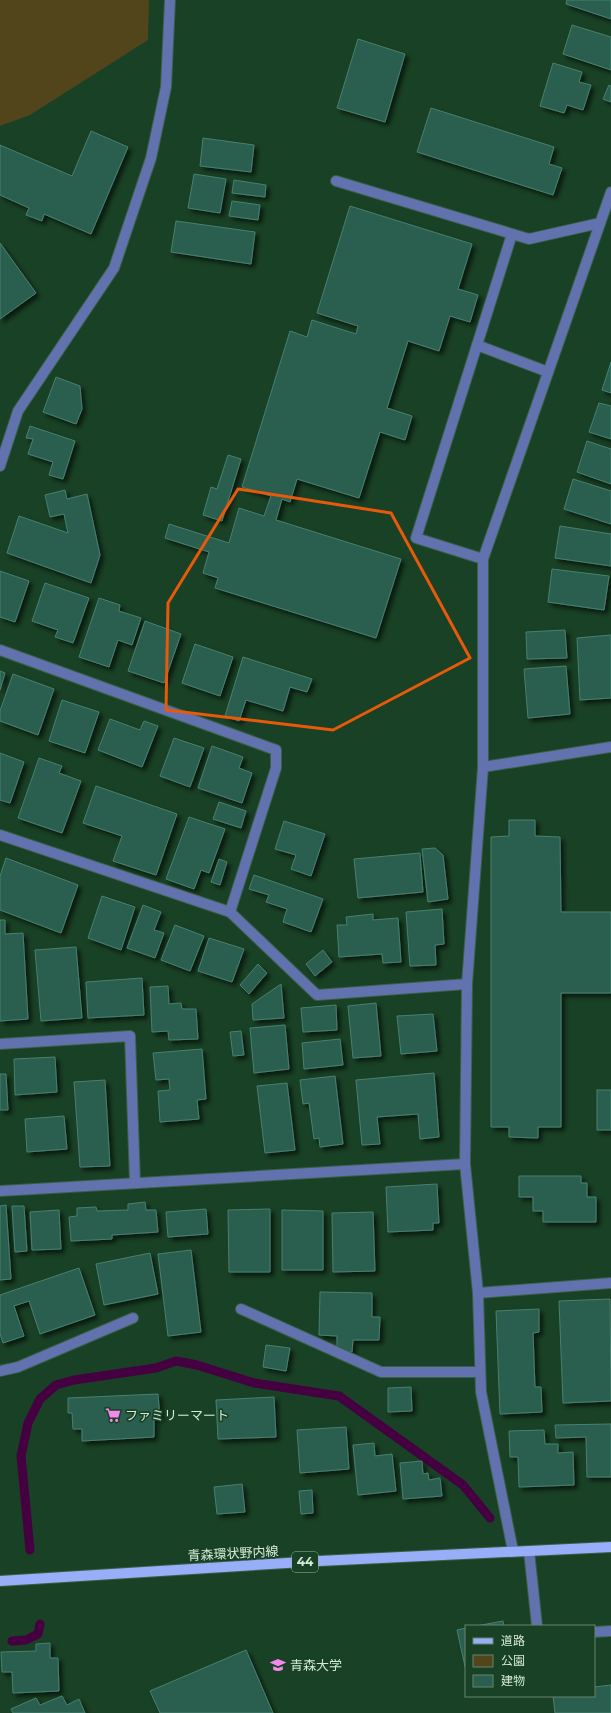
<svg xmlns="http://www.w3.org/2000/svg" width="611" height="1713" font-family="Montserrat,'Noto Sans JP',sans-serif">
	<defs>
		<filter id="shadow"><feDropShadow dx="3.5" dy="3.5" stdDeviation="2" flood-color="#0009"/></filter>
	</defs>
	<rect width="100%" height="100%" fill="#194125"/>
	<polygon fill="#52451b" points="0,0 149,0 148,40 30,115 0,126"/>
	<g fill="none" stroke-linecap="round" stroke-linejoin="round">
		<g stroke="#440040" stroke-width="9">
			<polyline points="30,1550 21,1456 28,1423 40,1399 56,1385 74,1380 156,1368 176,1361 197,1365 254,1383 339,1396 463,1485 490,1518"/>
			<polyline points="12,1641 26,1640 38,1634 40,1624"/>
		</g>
	</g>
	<g fill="#2a5e4f" stroke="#48816f" filter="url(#shadow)">
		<polygon points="567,0 611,0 611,19 566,4"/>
		<polygon points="572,25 611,37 611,70 563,54"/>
		<polygon points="358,39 405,54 385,122 337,108"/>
		<polygon points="553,63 582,72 579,82 591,85 583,110 567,105 564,113 540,106"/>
		<polygon points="609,85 611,86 611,102 603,99"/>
		<polygon points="431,108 554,147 549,164 562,168 553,195 417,152"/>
		<polygon points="91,131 128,147 91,234 44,214 42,221 26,215 29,208 0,195 0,145 72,176"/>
		<polygon points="203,138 254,145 251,172 200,166"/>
		<polygon points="194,174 226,179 220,213 188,208"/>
		<polygon points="234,180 266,185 265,197 232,193"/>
		<polygon points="232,201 260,205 258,220 229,216"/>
		<polygon points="350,206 472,244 458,289 478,295 470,322 450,316 439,351 408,341 387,408 412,416 405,440 380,432 359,498 297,479 290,502 282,499 276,520 401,559 376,638 215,588 218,578 203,573 209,552 165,538 169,524 229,543 239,508 264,516 271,496 242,487 290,331 307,337 312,320 356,334 358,326 317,313"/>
		<polygon points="176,221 255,232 251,264 171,252"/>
		<polygon points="0,243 36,293 0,319"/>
		<polygon points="611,362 611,393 602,390"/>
		<polygon points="56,377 80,386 82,409 76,424 43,412"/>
		<polygon points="599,403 611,406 611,439 589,432"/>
		<polygon points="30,426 75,441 63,479 49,475 53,462 28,454 33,439 26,438"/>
		<polygon points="587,441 611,449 611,484 577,472"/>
		<polygon points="228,455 241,459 222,521 203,515 211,487 217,489"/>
		<polygon points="573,479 611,491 611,524 564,509"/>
		<polygon points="65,490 67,499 87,494 100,555 91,583 7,553 19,516 68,533 64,514 50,517 45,495"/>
		<polygon points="560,526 611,534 611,566 555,558"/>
		<polygon points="552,569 609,576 604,610 548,602"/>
		<polygon points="0,571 29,581 15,622 0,617"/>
		<polygon points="45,583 89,598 73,643 55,637 58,630 32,621"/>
		<polygon points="99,598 120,605 119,611 141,618 132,645 118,640 109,667 79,657"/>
		<polygon points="145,621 181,634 164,683 128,671"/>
		<polygon points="565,630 567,658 527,659 526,632"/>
		<polygon points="611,635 611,698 580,700 577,638"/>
		<polygon points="195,644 233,657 220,696 182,683"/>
		<polygon points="243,657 312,679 307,692 290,687 283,711 246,700 239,721 225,716"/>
		<polygon points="566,666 570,714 528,718 524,669"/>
		<polygon points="0,671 5,673 0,690"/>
		<polygon points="13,674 54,689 38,735 0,721 0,711"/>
		<polygon points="62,700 99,712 85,753 49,741"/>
		<polygon points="110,719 140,730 144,721 158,726 142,767 98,750"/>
		<polygon points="174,738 204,748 190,787 160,776"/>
		<polygon points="212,746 243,757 239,768 252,773 242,803 198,788"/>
		<polygon points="0,753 24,762 10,803 0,800"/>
		<polygon points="39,758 62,766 59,773 81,781 62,833 18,818"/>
		<polygon points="96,786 177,814 156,875 113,861 122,836 83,823"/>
		<polygon points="219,802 246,811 241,828 213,819"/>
		<polygon points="189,817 225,829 209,873 201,870 194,889 166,879"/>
		<polygon points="509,820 535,820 535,836 560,837 561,912 611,912 611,993 561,993 561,1127 538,1127 538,1138 509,1137 509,1127 491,1127 491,837 509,836"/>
		<polygon points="284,821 325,834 311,876 291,869 296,855 275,849"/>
		<polygon points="435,848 443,855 448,899 428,902 422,849"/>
		<polygon points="420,853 423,892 358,898 354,859"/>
		<polygon points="6,858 78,885 61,933 0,910 0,876"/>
		<polygon points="219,859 227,862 220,885 211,882"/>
		<polygon points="254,875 323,899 311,932 283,922 287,909 266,902 269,895 249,889"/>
		<polygon points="102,896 135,907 121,950 88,938"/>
		<polygon points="143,905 161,912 154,930 164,933 155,958 127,948"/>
		<polygon points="442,909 444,944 435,945 436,965 410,966 406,912"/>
		<polygon points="373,914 373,920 398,918 401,962 383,963 382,954 339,957 337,925 347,925 346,917"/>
		<polygon points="0,920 5,920 5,934 23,933 28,1019 0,1021"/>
		<polygon points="175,925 204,936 190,971 161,960"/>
		<polygon points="209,938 244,949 232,982 198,971"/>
		<polygon points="76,947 82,1018 41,1021 35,950"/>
		<polygon points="323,950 332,962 315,976 306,964"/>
		<polygon points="258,964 267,973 249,994 240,985"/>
		<polygon points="142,978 144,1015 88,1018 86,982"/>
		<polygon points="281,984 284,1018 253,1020 252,1004"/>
		<polygon points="168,986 169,1004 181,1003 182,1009 196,1009 198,1039 169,1040 168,1031 152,1032 150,987"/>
		<polygon points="376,1003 381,1056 353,1058 348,1006"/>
		<polygon points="336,1005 337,1030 303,1032 301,1008"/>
		<polygon points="433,1014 437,1051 401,1054 397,1016"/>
		<polygon points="285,1025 289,1069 254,1073 250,1028"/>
		<polygon points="241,1031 244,1055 233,1056 230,1032"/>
		<polygon points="340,1039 343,1065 304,1069 302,1043"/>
		<polygon points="202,1049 206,1099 197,1100 199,1119 160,1122 158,1091 170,1090 169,1079 156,1080 153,1053"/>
		<polygon points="55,1057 57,1092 15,1095 14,1059"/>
		<polygon points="434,1073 439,1137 420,1139 418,1114 377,1117 380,1144 362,1145 356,1080"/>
		<polygon points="0,1074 6,1074 8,1110 0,1110"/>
		<polygon points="335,1076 343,1144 320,1147 319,1138 314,1139 309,1103 303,1104 300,1080"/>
		<polygon points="105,1080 110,1166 80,1167 74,1082"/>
		<polygon points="287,1083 295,1150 265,1153 257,1086"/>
		<rect x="597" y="1090" width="14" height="40"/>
		<polygon points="64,1116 67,1149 27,1152 25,1119"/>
		<polygon points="519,1176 581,1176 581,1183 587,1183 587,1197 596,1197 596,1222 543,1222 543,1211 533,1211 533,1197 519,1197"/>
		<polygon points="437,1184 439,1223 433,1223 433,1230 388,1232 386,1187"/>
		<polygon points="145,1202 146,1210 156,1210 158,1232 112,1235 112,1239 71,1241 69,1217 77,1216 77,1208 96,1207 97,1211 128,1210 128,1204"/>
		<polygon points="6,1205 11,1279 0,1280 0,1206"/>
		<polygon points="12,1206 24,1206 27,1251 15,1252"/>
		<polygon points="206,1209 208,1234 168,1237 166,1212"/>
		<polygon points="270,1209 270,1272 229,1272 228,1210"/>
		<polygon points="59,1210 61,1249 32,1250 30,1212"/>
		<polygon points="282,1210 323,1211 323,1270 282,1270"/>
		<polygon points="373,1212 375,1271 333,1272 332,1213"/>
		<polygon points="191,1250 201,1332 168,1336 158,1254"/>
		<polygon points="150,1253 158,1294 104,1305 96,1264"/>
		<polygon points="79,1268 95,1315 40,1334 29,1301 14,1306 24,1336 3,1343 0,1334 0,1295"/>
		<polygon points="320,1292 372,1293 372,1317 380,1317 379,1340 353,1340 352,1352 337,1351 337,1336 319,1335"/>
		<polygon points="610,1299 611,1401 563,1403 559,1301"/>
		<polygon points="539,1309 539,1332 533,1333 535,1387 541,1387 542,1412 500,1414 496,1311"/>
		<polygon points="266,1345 290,1348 286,1371 263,1367"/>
		<polygon points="411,1387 412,1411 388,1412 388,1388"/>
		<polygon points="158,1394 160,1418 154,1418 154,1437 82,1441 82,1429 73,1429 72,1413 68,1413 68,1398"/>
		<polygon points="274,1397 276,1437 218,1439 216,1400"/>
		<polygon points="611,1424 611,1477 587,1477 586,1437 556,1438 555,1425"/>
		<polygon points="346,1427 349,1469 300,1473 297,1430"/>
		<polygon points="544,1430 545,1444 558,1444 558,1453 573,1452 574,1485 519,1487 518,1457 510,1457 509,1431"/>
		<polygon points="374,1443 375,1456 392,1454 396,1491 358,1495 353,1445"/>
		<polygon points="422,1461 423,1474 428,1473 429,1480 440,1478 442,1496 403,1499 400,1463"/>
		<polygon points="242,1484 245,1512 217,1514 214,1487"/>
		<polygon points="312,1490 313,1513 301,1514 299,1491"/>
		<polygon points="503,1621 504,1626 476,1626"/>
		<polygon points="466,1628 466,1671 457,1630"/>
		<polygon points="50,1643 50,1658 58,1658 59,1691 13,1693 12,1672 2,1672 1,1652 36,1651 36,1644"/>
		<polygon points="246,1650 273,1713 160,1713 150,1691"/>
		<polygon points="611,1685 611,1713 555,1713 553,1696 594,1696 594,1687"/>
		<polygon points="62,1696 67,1705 79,1699 85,1713 13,1713 11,1709 36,1698 40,1705"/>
	</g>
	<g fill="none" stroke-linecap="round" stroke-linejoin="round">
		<g stroke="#3b5f45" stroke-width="12">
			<g id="minor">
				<polyline points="336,181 529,239 600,223"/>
				<polyline points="512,234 477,345 548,372"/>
				<polyline points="477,345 416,538 483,559"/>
				<polyline points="0,466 18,411 114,268 151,158 166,87 170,0"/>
				<polyline points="0,650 276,750 276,768 230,912"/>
				<polyline points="483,767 611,747"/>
				<polyline points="0,835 230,912 317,995 467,984"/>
				<polyline points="0,1044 130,1036 135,1183"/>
				<polyline points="0,1191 465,1164"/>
				<polyline points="478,1293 611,1283"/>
				<polyline points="241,1309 381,1372 480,1372"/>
				<polyline points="0,1371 18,1367 133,1318"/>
				<polyline points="513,1551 481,1392 478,1293 465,1164 467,984 483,767 483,559 611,192"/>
				<polyline points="529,1551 537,1626"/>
				<polyline points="594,1632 611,1631"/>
			</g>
		</g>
		<g stroke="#3b5f45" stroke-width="12">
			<polyline id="major" points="0,1581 319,1561 611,1547"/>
		</g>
		<use href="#minor" stroke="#6172af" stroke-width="10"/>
		<use href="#major" stroke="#98aef9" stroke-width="10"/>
	</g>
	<path fill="none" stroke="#e8590c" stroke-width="3" stroke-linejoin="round" d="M238,489L391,513L470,658L333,730L166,710L168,603Z"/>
	<defs>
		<g id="supermarket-bare" transform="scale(1.2)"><path d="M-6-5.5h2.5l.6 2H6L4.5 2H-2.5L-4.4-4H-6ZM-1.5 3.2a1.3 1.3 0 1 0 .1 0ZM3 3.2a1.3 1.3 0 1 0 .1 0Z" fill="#f788eb" stroke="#194125" stroke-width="2.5" paint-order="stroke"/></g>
		<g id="university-bare" transform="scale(1.2)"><path d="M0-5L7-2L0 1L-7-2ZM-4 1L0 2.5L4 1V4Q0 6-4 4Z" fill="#f788eb" stroke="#194125" stroke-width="2.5" paint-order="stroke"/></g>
	</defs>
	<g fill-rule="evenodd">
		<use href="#supermarket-bare" x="113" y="1415"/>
		<use href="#university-bare" x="278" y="1665"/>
	</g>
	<g text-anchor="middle" stroke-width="3.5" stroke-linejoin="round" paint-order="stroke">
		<rect fill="#194125" stroke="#9cb7a2" stroke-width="1" x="292" y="1552" width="26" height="20" rx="3"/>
		<g font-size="12" font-weight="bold" fill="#d4ead8">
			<text x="305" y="1566">44</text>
		</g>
		<g font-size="13" fill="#d4ead8" stroke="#194125" text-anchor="start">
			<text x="125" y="1420">ファミリーマート</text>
			<text x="290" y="1670">青森大学</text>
		</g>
		<g font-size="13" fill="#d4ead8" stroke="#194125">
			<text transform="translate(233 1553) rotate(-3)" y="5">青森環状野内線</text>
		</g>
	</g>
	<rect x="465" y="1625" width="130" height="72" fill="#194125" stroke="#64856d"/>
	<rect x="473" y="1638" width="20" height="6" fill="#98aef9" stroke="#64856d"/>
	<text x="501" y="1645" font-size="12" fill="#d4ead8">道路</text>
	<rect x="473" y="1655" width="20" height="12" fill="#52451b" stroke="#64856d"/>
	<text x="501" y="1665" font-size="12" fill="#d4ead8">公園</text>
	<rect x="473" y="1675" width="20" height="12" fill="#2a5e4f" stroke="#64856d"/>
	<text x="501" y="1685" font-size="12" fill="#d4ead8">建物</text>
</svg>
